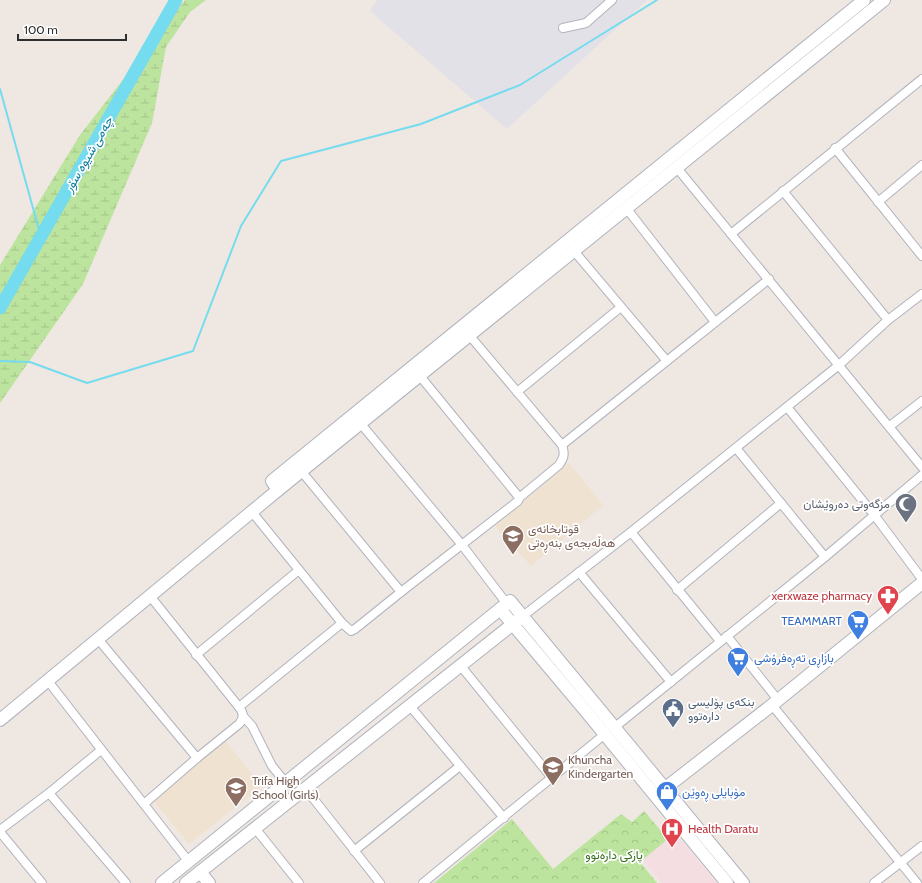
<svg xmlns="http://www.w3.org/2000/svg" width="922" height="883" font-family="Cabin,Vazirmatn,sans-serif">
	<defs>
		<pattern id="wetland-marsh" width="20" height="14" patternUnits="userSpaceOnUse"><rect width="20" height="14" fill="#bde49e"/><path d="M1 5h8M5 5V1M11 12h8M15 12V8" fill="none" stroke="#a3c488"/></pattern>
		<pattern id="park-crowns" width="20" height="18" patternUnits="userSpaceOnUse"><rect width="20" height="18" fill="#bde49e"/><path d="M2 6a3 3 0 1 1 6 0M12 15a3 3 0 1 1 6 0" fill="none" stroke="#a3c488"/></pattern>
	</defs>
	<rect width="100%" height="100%" fill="#efe7e1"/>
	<polygon fill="#e2e1e8" points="377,0 647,0 507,129 370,11"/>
	<g fill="#f0e2d1">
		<polygon points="569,463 603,505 531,566 495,526"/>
		<polygon points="225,741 262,786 189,844 153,800"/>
	</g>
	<polygon fill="#f5dee2" points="677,835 717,883 662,883 643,860 671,836 673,838"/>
	<polygon fill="url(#wetland-marsh)" points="185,0 206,0 190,12 166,47 152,123 83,284 0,403 0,265 80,135"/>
	<polygon fill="url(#park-crowns)" points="644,811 668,839 640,862 657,883 434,883 512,819 553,869 621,814 632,822"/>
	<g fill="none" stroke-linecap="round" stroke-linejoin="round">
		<g stroke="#75dcef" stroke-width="2">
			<polyline points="0,89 41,237"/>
			<polyline points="0,361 30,362 87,383 193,351 241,226 281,161 421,124 520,85 657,0"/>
		</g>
		<polyline stroke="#75dcef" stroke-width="13" points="0,308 176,0"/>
		<g stroke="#b1b4be" stroke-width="10">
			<g id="street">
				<polyline points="563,28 586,23 612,0"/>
				<polyline points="835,148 922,256"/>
				<polyline points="677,168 922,467"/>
				<polyline points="783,191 888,320"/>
				<polyline points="878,202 922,165"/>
				<polyline points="627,209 715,322"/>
				<polyline points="731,234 922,79"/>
				<polyline points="574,251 666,360"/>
				<path d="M470,336L562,445C565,453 564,458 559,465L519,498"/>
				<polyline points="517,392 621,307"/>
				<polyline points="787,407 875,516 922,579"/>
				<polyline points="361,424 462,545 507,604"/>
				<polyline points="890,426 922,401"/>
				<polyline points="562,445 769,279"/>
				<polyline points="736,448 825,557"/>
				<polyline points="302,472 401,592"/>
				<polyline points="252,512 342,623 351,631 355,629 401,592 518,501 519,498 518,496 420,376"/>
				<polyline points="631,532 720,641"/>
				<polyline points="579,572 671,682"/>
				<polyline points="677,590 781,503"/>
				<polyline points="523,616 631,532 839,365 888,320 922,294"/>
				<polyline points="727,636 778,700"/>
				<polyline points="98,639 197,758"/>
				<polyline points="196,655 299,570"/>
				<polyline points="460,665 552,778"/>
				<polyline points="48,681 189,862"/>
				<polyline points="772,705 917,883"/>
				<polyline points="410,706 504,818"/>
				<polyline points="239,707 342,623"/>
				<polyline points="243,716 252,726 272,766 286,783"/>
				<polyline points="615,727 825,557 922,475"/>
				<polyline points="305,788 380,883"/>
				<polyline points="49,793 126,883"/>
				<path d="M144,804L197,758L239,724C244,719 244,713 239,707L150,596"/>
				<polyline points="255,828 299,883"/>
				<polyline points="0,830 49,793 101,750"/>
				<polyline points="0,832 42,883"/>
				<polyline points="354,851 460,766"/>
				<polyline points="423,883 605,734"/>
				<polyline points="874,883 922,846"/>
			</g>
		</g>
		<g stroke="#b1b4be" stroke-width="14">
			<g id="secondary">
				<polyline points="278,490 272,481 864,0"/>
				<polyline points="500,609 584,709 727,883"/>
				<polyline points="0,720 278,490 884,0"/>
				<polyline points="659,793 772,705 922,583"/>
				<polyline points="200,872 209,883"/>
				<polyline points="162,883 510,601 743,883"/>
				<polyline points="186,883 523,616"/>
			</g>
		</g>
		<use href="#street" stroke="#fff" stroke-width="8"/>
		<use href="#secondary" stroke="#fff" stroke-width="12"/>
	</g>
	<defs>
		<g id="mosque-pin" transform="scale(1.15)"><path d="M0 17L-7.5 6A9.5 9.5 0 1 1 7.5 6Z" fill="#6b7280" stroke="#fff"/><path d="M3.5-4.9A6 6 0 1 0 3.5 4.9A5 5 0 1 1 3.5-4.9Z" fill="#fff"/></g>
		<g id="school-pin" transform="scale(1.15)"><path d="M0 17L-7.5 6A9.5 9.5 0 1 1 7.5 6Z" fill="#8d6e63" stroke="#fff"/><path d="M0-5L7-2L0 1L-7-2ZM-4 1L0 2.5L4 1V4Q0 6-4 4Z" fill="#fff"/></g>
		<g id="pharmacy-pin" transform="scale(1.15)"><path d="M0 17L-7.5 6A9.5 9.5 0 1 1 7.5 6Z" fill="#e0444e" stroke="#fff"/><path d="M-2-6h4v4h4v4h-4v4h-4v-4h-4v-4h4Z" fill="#fff"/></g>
		<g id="supermarket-pin" transform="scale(1.15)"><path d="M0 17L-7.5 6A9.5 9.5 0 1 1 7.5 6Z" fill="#3f7fe0" stroke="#fff"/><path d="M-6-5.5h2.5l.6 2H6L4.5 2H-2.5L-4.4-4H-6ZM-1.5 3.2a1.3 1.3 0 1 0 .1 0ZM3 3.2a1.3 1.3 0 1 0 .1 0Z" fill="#fff"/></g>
		<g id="civic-pin" transform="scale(1.15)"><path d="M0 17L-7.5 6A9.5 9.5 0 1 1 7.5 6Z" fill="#5c6f8a" stroke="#fff"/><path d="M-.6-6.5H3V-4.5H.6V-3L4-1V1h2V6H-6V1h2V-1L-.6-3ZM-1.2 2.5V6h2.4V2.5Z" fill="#fff"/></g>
		<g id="shop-pin" transform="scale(1.15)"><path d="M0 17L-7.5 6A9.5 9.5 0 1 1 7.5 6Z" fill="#3f7fe0" stroke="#fff"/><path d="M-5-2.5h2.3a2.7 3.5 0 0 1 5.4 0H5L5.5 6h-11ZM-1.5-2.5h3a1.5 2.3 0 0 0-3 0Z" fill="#fff"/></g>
		<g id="hospital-pin" transform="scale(1.15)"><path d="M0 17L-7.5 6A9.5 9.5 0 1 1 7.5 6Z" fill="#e0444e" stroke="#fff"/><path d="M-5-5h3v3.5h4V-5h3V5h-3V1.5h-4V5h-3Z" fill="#fff"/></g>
	</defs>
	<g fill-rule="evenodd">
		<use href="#mosque-pin" x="906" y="504"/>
		<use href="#school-pin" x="513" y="536"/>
		<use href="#pharmacy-pin" x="888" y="596"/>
		<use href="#supermarket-pin" x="858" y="621"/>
		<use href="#supermarket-pin" x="738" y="658"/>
		<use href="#civic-pin" x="673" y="709"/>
		<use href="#school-pin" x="553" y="767"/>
		<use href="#school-pin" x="236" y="788"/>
		<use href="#shop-pin" x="667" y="792"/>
		<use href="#hospital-pin" x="672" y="829"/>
	</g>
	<g text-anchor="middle" stroke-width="3.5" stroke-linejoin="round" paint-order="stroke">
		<g font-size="12" fill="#5b616d" stroke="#fff" text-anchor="end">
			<text x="890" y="508">مزگەوتی دەروێشان</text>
		</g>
		<g font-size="12" fill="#785e54" stroke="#fff" text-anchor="start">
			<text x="528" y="533">قوتابخانەی<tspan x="528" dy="14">هەڵەبجەی بنەڕەتی</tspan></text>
			<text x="568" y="764">Khuncha<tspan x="568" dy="14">Kindergarten</tspan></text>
			<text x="252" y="785">Trifa High<tspan x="252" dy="14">School (Girls)</tspan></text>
		</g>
		<g font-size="12" fill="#be3a42" stroke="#fff" text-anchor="end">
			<text x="872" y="600">xerxwaze pharmacy</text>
			<text x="688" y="833" text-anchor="start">Health Daratu</text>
		</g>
		<g font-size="12" fill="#366cbe" stroke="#fff" text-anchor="start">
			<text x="842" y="625" text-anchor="end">TEAMMART</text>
			<text x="754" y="662">بازاڕی تەڕەفرۆشی</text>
			<text x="682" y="796">مۆبایلی ڕەوێن</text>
		</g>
		<g font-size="12" fill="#4e5e75" stroke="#fff" text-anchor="start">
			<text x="688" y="706">بنکەی پۆلیسی<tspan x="688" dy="14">دارەتوو</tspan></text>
		</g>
		<g font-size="12" fill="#356d1b" stroke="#fff">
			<text x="614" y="859">پارکی دارەتوو</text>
		</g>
		<g font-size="13" font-style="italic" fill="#0e7ea1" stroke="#fff">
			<text transform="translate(88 154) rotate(-60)" y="5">چەمی شیوە سۆر</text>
		</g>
	</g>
	<path d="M18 34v6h108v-6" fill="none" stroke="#2e2e2e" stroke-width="2"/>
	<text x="24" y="34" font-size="12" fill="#2e2e2e" stroke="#ffffff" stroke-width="3" paint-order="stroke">100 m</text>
</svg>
